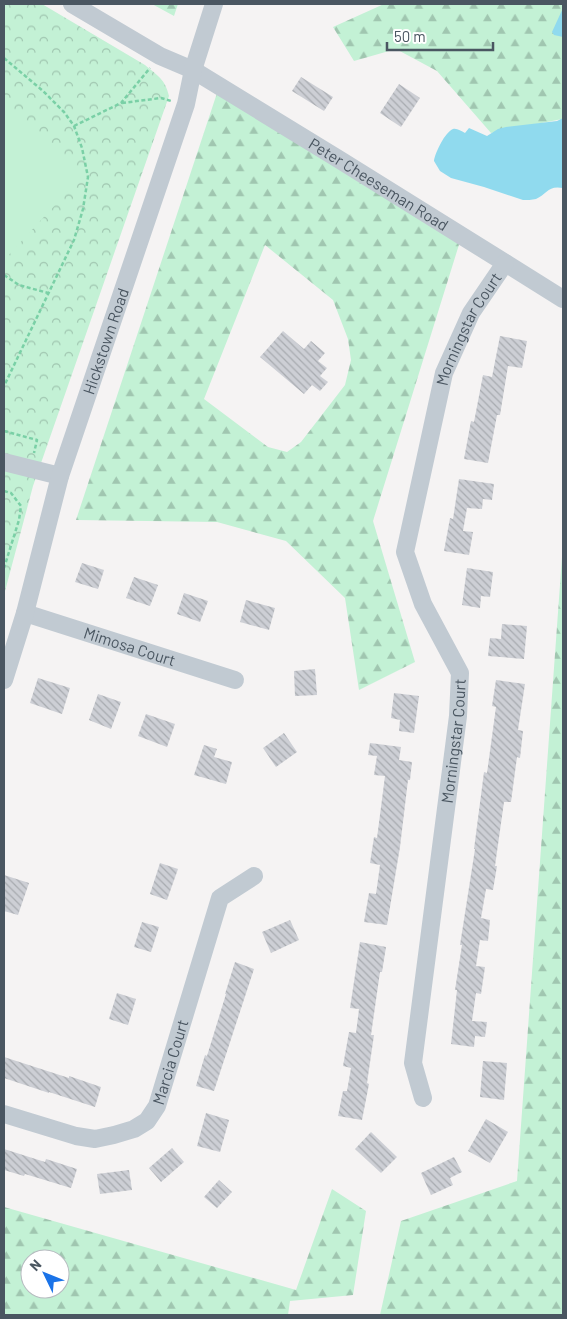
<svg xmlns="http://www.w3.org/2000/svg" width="567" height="1319" font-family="Barlow,sans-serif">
	<defs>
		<pattern id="forest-firs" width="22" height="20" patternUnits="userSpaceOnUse" patternTransform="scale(1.25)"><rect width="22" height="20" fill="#c3f1d5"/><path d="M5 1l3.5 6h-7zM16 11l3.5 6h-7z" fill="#a0c6b0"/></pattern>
		<pattern id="park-crowns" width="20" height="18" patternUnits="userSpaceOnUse" patternTransform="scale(1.25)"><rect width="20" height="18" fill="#c3f1d5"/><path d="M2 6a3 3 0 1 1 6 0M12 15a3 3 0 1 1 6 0" fill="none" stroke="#a0c6b0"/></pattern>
		<pattern id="building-back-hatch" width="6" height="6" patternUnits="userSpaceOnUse" patternTransform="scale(1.25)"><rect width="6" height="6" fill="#cdcfd5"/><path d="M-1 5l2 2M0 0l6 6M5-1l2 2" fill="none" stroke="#a8abb0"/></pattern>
	</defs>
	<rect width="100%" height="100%" fill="#f5f3f3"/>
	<g fill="url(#forest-firs)" fill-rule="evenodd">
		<polygon points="152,4 178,4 174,16"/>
		<polygon points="384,4 563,4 563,118 562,119 491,133 437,71 396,49 354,61 333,27"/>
		<path d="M219,87L462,235L373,521L415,662L359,690L345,598L286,541L217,522L76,520ZM265,245L333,300L348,339L351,360L345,385L301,442L287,452L268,447L204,399Z"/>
		<polygon points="563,543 563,1315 380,1315 401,1221 517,1181"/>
		<path d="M332,1189L366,1211L353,1295L290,1301L288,1315H4V1207L296,1290ZM30,1259H60V1289H30Z"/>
	</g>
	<path fill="url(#park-crowns)" d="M4,4H42L145,65C158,76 165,79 169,96L33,486L4,595Z"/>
	<polygon fill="#c3f1d5" points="4,106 81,177 4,260"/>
	<g fill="#90daee">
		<polygon points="563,8 563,37 554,35 552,32"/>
		<path d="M563,118V188C548,185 547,194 536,199C532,200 527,200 523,200L484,187L451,178L440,171L434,161C435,153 445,132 453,129C457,128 461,131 465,133L469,128L487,136L498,129L506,127L557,121Z"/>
	</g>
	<g fill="url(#building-back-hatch)">
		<polygon points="301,77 333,97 324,111 292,91"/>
		<polygon points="399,84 420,98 401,127 380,113"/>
		<polygon points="283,331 304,349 311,341 325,353 318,361 327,368 320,376 328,382 320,391 312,385 304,394 260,357"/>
		<polygon points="500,336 527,341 522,368 508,366 500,415 497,415 488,463 464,459 471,421 474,422 483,375 492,377"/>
		<polygon points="459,479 494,484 492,500 483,499 482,509 467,508 463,531 473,532 469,555 444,551 450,518 453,519"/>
		<polygon points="82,563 104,570 98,589 75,582"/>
		<polygon points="467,568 493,572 490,597 481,596 480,608 462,605"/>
		<polygon points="134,577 158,585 150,606 126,598"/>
		<polygon points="184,593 208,601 200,622 177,614"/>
		<polygon points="246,600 275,608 269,630 240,622"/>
		<polygon points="502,624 527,626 524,659 488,656 490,638 501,639"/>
		<polygon points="315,669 317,695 295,696 294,671"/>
		<polygon points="38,678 70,688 62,714 30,703"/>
		<polygon points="496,680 525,684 518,730 523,731 520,758 517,757 511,802 504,802 495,866 497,866 493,890 486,889 481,918 490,920 488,941 480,940 476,966 485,967 481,994 476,993 472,1021 487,1022 485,1037 475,1036 474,1047 451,1044 457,990 455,990 462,945 460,945 475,849 474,849 484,772 487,773 496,707 492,706"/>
		<polygon points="394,693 419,696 414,733 399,731 400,720 391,718"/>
		<polygon points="98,694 121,702 111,729 89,720"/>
		<polygon points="146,714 175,724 167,747 138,736"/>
		<polygon points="284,733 297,752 276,767 263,748"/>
		<polygon points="370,743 401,747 399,760 412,762 410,780 408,780 400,847 387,925 364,922 369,893 376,894 380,865 370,863 374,837 377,838 385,776 374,775 377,756 368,755"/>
		<polygon points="204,745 217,749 214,757 232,762 226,784 194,775"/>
		<polygon points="160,863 178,869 167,900 150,894"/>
		<polygon points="4,875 29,883 18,915 4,911"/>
		<polygon points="290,920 299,940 271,953 262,932"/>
		<polygon points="142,922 159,927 151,952 134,947"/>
		<polygon points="360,942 386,947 382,972 380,972 371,1035 374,1035 367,1083 369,1084 362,1120 338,1116 343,1091 347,1091 351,1068 343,1066 349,1032 356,1033 359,1009 350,1008"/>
		<polygon points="235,962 254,969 214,1091 196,1086 205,1055 207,1056 226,994 225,994"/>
		<polygon points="117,993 136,999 128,1025 109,1019"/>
		<polygon points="4,1057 69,1078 69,1076 101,1087 95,1107 49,1092 49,1093 4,1078"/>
		<polygon points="483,1061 507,1063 504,1100 480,1097"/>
		<polygon points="206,1113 229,1120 220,1152 197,1146"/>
		<polygon points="486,1119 508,1132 490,1163 468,1151"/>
		<polygon points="371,1132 397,1157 381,1173 355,1149"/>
		<polygon points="172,1148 184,1162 161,1182 149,1168"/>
		<polygon points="4,1149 45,1162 46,1159 77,1169 71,1188 25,1174 24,1176 4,1170"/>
		<polygon points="454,1157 462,1172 450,1178 453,1185 431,1195 421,1173"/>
		<polygon points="129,1170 132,1190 100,1194 97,1174"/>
		<polygon points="219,1180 232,1192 217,1208 204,1197"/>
	</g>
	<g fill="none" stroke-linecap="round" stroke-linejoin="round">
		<g stroke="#7ad0a6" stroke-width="2.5" stroke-dasharray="4 2.5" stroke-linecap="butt">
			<polyline points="4,58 43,91 64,112 74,126 82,148 88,177 83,209 74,240 4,386"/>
			<polyline points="122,103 161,98 171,101"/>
			<polyline points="74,126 121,103 150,68"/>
			<polyline points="4,275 19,285 48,293"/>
			<polyline points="4,431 37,440 34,453"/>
			<polyline points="4,491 11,493 21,506 19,520 4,568"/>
		</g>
		<g stroke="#c1cad2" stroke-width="18">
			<path id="s1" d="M72,4L160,56L193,70L340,160L563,299"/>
			<polyline points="4,462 60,476"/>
			<path id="s2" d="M25,613L235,680"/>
			<path id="s3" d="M4,680L25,613L60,476L186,104L193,70L214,4"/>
			<path id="s4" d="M423,1098L413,1063L458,716L460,673L423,604L405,552L444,373L471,313L505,263"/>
			<path id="s5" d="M4,1114L76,1136L95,1139L114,1135L134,1129L147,1121L157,1106L220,898L254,876"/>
		</g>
	</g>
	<g text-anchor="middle" stroke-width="4" stroke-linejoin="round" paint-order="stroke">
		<g font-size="16" fill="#4a5661" stroke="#fff">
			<text dy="6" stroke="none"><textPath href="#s1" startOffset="356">Peter Cheeseman Road</textPath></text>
			<text dy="6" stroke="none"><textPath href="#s4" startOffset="796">Morningstar Court</textPath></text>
			<text dy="6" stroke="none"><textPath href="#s3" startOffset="354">Hickstown Road</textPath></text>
			<text dy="6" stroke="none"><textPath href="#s2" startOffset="110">Mimosa Court</textPath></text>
			<text dy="6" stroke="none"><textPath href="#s4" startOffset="361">Morningstar Court</textPath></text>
			<text dy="6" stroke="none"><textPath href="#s5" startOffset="214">Marcia Court</textPath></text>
		</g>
	</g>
	<rect width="567" height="1319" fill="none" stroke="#4a5661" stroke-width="10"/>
	<g transform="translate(45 1274) rotate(313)"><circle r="24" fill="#ffffff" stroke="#b7bbc0"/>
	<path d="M0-4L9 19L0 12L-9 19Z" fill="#1a73e8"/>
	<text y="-8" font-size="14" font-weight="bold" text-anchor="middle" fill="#4a5661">N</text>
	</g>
	<path d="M387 42v8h106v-8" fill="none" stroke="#4a5661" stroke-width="2.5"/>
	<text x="394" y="42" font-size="15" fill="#4a5661" stroke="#ffffff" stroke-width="4" paint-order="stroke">50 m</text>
</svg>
